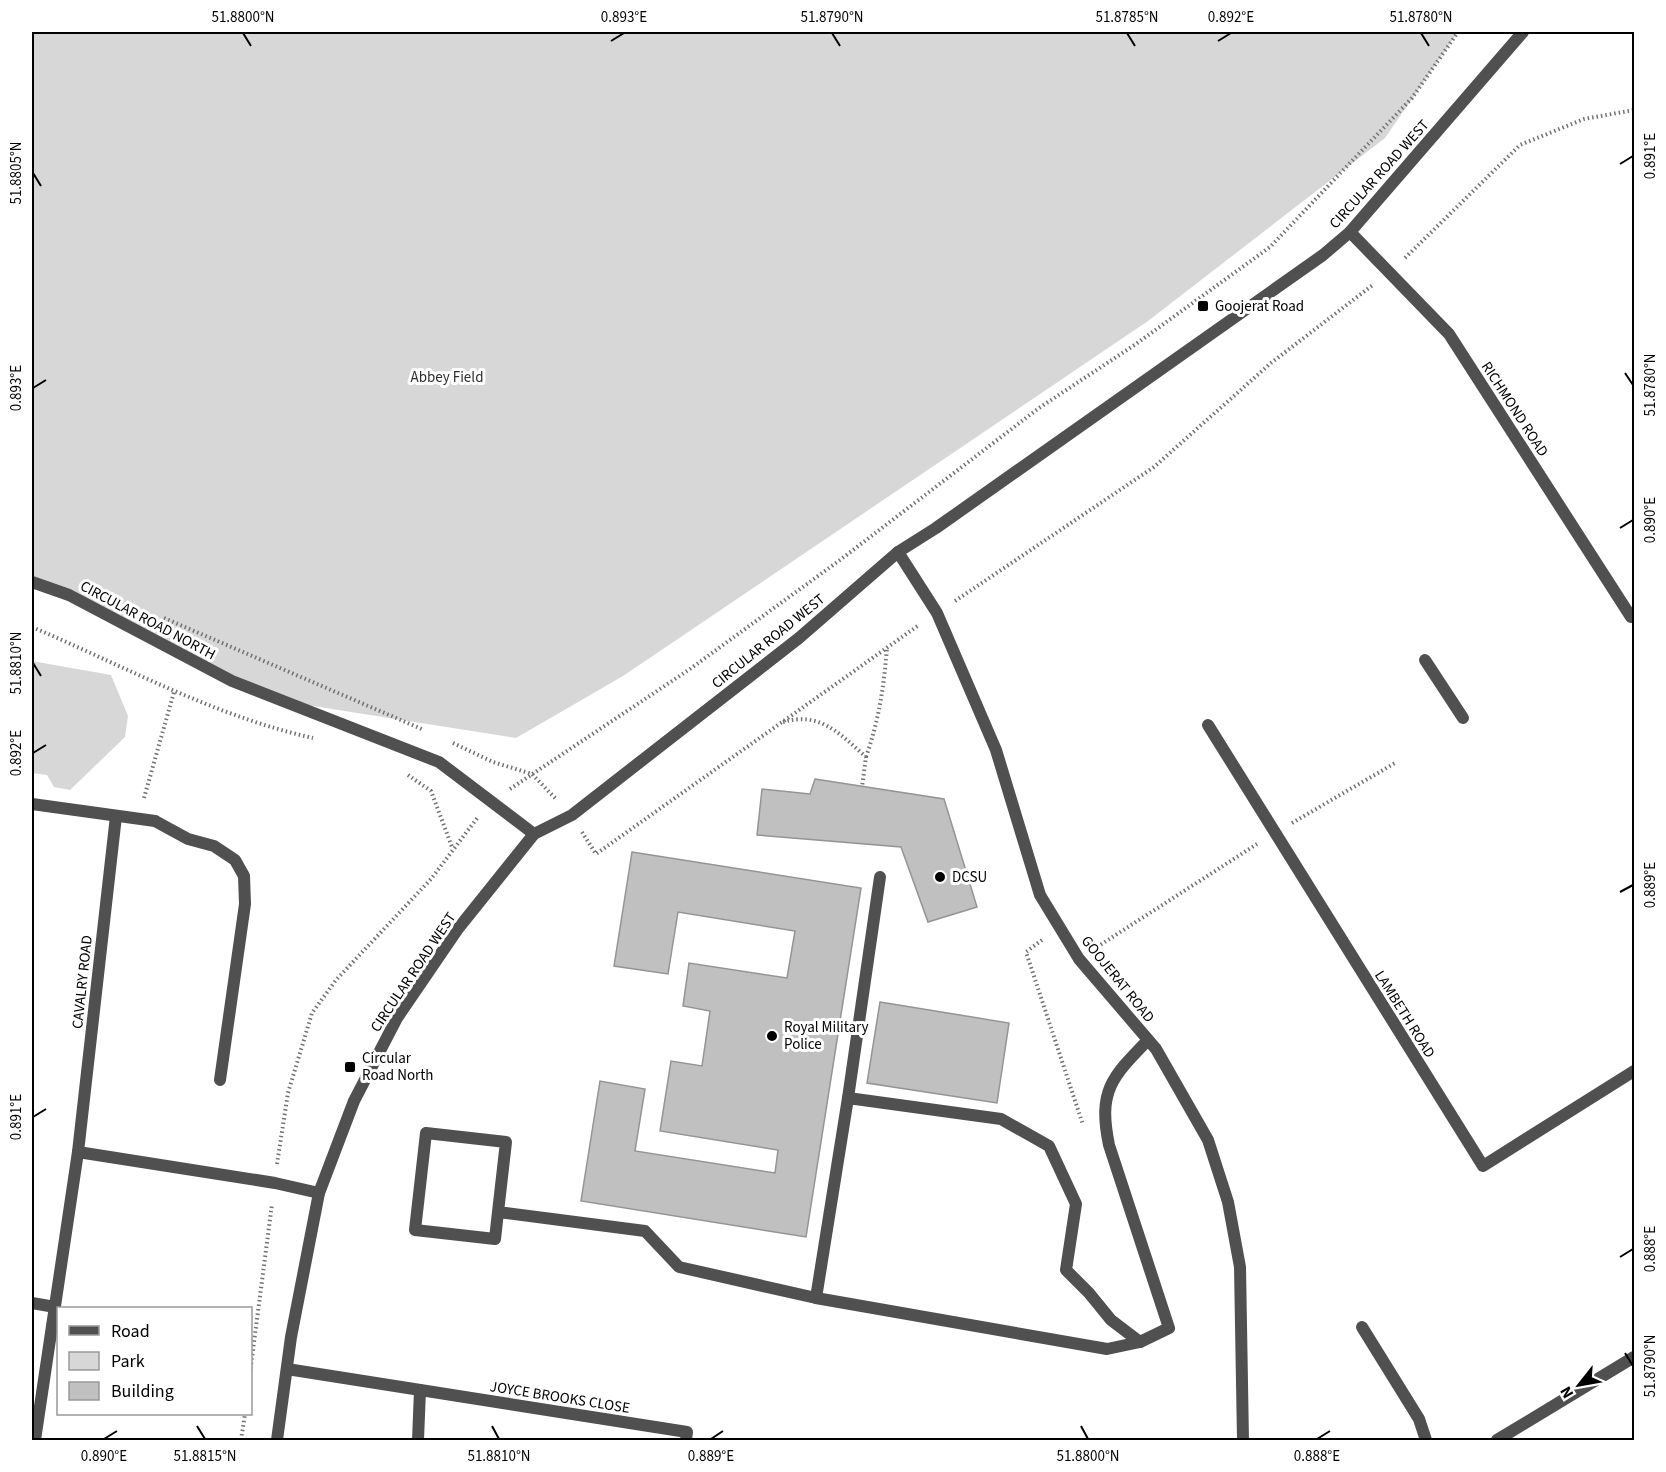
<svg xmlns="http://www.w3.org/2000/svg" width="1666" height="1472" font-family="'Source Sans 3',sans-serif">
	<rect width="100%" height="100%" fill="#fff"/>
	<g fill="#d7d7d7">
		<polygon points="32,32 1458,32 1385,138 1148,321 623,676 516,738 281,701 32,584"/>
		<polygon points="32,661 111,675 128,716 125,737 70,790 54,787 47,775 32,773"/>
	</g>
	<g fill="#c0c0c0" stroke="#949494" stroke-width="1.5">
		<polygon points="815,779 944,799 977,907 928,922 901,847 757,835 762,789 810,794"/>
		<polygon points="632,852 861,888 806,1237 581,1201 600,1081 645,1089 635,1151 775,1173 778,1150 660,1131 671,1061 702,1066 710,1011 683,1006 689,963 787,978 795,931 678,912 668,974 614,966"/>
		<polygon points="880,1002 1009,1023 997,1103 867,1083"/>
	</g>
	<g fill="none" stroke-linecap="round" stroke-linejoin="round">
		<g stroke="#727272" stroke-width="4" stroke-dasharray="1.5 3" stroke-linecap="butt">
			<polyline points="1405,258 1520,145 1584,119 1634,110"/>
			<polyline points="955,601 1154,467 1271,363 1374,284"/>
			<polyline points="164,618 424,730"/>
			<path d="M32,627C124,666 214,716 313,738"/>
			<path d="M783,722C820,711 840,734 866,757L862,787"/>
			<polyline points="453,743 493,762 532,774 557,800"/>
			<path d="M866,757C879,720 884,686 887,647"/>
			<polyline points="408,775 431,791 452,847"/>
			<polyline points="510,789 690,669 840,560 1039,408 1136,344 1270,247 1412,98 1458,32"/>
			<polyline points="144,798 174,692"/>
			<polyline points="1292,823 1395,763"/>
			<polyline points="582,832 596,854 919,625"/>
			<polyline points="1042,940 1026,952 1083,1125"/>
			<polyline points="1097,947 1257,844"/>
			<polyline points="277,1164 288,1093 312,1013 336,980 431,879 478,817"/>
			<polyline points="250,1373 272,1204"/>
			<polyline points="241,1440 245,1414"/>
		</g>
		<g stroke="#505050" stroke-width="12">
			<polyline points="155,821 188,839 214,846 235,860 244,876 245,904 220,1080"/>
			<polyline points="848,1098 880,877"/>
			<path d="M498,1212L506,1142L426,1133L415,1230L495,1239L498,1212L645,1231L679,1267L816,1298L1107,1349L1140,1342L1169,1328L1109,1145C1098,1091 1111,1078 1148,1040"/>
			<polyline points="816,1298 848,1098 1001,1119 1049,1146 1076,1204 1066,1270 1089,1293 1111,1320 1140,1342"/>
			<polyline points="1362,1327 1419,1419 1426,1440"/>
			<polyline points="287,1369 687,1432 686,1440"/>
			<polyline points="418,1440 420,1390"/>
		</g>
		<g stroke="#505050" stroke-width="12">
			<polyline points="1350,232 1449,334 1631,617 1634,614"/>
			<polyline points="898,552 937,613 996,750 1040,895 1079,959 1156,1049 1208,1140 1228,1202 1240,1267 1243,1440"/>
			<polyline points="32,582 69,595 232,681 439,762 534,834"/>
			<polyline points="1425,660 1463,718"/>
			<polyline points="1208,725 1483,1166 1634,1071"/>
			<polyline points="32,804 155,821"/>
			<polyline points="78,1152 275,1183 319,1193"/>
			<polyline points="32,1303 55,1307"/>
			<polyline points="35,1440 78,1152 116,816"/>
			<polyline points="277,1440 291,1337 319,1193 354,1101 397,1018 457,930 534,834 572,815 799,638 898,552 936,528 1323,255 1350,232 1523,32"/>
			<polyline points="1497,1440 1634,1357"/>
		</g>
	</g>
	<path fill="none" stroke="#000" stroke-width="2" d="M243,33L251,46M832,33L840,46M1127,33L1135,46M1421,33L1429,46M611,41L624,33M1218,41L1231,33M1620,164L1633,156M33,173L41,186M1625,373L1633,385M33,388L46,380M1620,528L1633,520M33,663L41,676M33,753L46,745M1620,892L1633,885M33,1117L46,1109M1620,1257L1633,1249M1625,1353L1633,1366M197,1426L205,1439M492,1426L499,1439M1081,1426L1088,1439M104,1439L117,1431M711,1439L723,1431M1317,1439L1330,1431"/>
	<g fill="#000" stroke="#fff" stroke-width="2">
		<rect x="1197" y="300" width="12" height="12" rx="3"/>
		<circle cx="940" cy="877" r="6"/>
		<circle cx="772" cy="1036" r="6"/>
		<rect x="344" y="1061" width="12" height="12" rx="3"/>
	</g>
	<g text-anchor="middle" stroke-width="6" stroke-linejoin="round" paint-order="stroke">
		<g font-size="15" fill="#000" stroke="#fff">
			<text transform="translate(1379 174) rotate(-48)" y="5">CIRCULAR ROAD WEST</text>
			<text transform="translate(1515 409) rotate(57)" y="5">RICHMOND ROAD</text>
			<text transform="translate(148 620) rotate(28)" y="5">CIRCULAR ROAD NORTH</text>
			<text transform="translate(768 641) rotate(-39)" y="5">CIRCULAR ROAD WEST</text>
			<text transform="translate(413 972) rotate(-56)" y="5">CIRCULAR ROAD WEST</text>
			<text transform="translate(1118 979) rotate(51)" y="5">GOOJERAT ROAD</text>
			<text transform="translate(82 982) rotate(-84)" y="5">CAVALRY ROAD</text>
			<text transform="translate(1405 1014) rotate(58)" y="5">LAMBETH ROAD</text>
			<text transform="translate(560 1397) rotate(9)" y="5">JOYCE BROOKS CLOSE</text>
		</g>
		<g font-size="15" fill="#000" stroke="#fff" text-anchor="start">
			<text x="1215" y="311">Goojerat Road</text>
			<text x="952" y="882">DCSU</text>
			<text x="784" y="1032">Royal Military<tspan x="784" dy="17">Police</tspan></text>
			<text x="362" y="1063">Circular<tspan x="362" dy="17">Road North</tspan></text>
		</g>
		<g font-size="15" fill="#2e2e2e" stroke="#fff">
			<text x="447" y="382">Abbey Field</text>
		</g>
	</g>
	<rect width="1666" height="1472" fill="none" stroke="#ffffff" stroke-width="66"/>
	<rect x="57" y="1307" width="195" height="108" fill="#ffffff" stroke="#999999" stroke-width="1.5"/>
	<rect x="69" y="1326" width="30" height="9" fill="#505050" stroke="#999999" stroke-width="1.5"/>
	<text x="111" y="1337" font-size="18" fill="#000000">Road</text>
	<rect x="69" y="1352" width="30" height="18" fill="#d7d7d7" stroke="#999999" stroke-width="1.5"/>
	<text x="111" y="1367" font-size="18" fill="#000000">Park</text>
	<rect x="69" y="1382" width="30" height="18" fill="#c0c0c0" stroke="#999999" stroke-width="1.5"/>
	<text x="111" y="1397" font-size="18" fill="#000000">Building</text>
	<g transform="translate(1579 1385) rotate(239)" stroke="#ffffff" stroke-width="4.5" paint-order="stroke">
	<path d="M0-4.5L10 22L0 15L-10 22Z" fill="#000000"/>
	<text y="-9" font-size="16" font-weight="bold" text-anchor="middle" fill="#000000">N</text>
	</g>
	<rect x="33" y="33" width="1600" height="1406" fill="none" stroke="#000" stroke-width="2"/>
	<g font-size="15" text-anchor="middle" fill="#000">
		<text x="243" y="22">51.8800°N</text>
		<text x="624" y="22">0.893°E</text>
		<text x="832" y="22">51.8790°N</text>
		<text x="1127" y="22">51.8785°N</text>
		<text x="1231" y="22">0.892°E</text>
		<text x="1421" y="22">51.8780°N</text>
		<text transform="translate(1650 156) rotate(-90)" y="5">0.891°E</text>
		<text transform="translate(16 173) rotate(-90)" y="5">51.8805°N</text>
		<text transform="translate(1650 385) rotate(-90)" y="5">51.8780°N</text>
		<text transform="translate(16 388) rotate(-90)" y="5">0.893°E</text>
		<text transform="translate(1650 520) rotate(-90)" y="5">0.890°E</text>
		<text transform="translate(16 663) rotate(-90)" y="5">51.8810°N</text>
		<text transform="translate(16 753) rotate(-90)" y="5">0.892°E</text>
		<text transform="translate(1650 885) rotate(-90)" y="5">0.889°E</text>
		<text transform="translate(16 1117) rotate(-90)" y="5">0.891°E</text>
		<text transform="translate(1650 1249) rotate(-90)" y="5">0.888°E</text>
		<text transform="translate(1650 1366) rotate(-90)" y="5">51.8790°N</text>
		<text x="104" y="1461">0.890°E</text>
		<text x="205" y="1461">51.8815°N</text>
		<text x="499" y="1461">51.8810°N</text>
		<text x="711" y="1461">0.889°E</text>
		<text x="1088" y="1461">51.8800°N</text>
		<text x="1317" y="1461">0.888°E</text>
	</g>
</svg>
